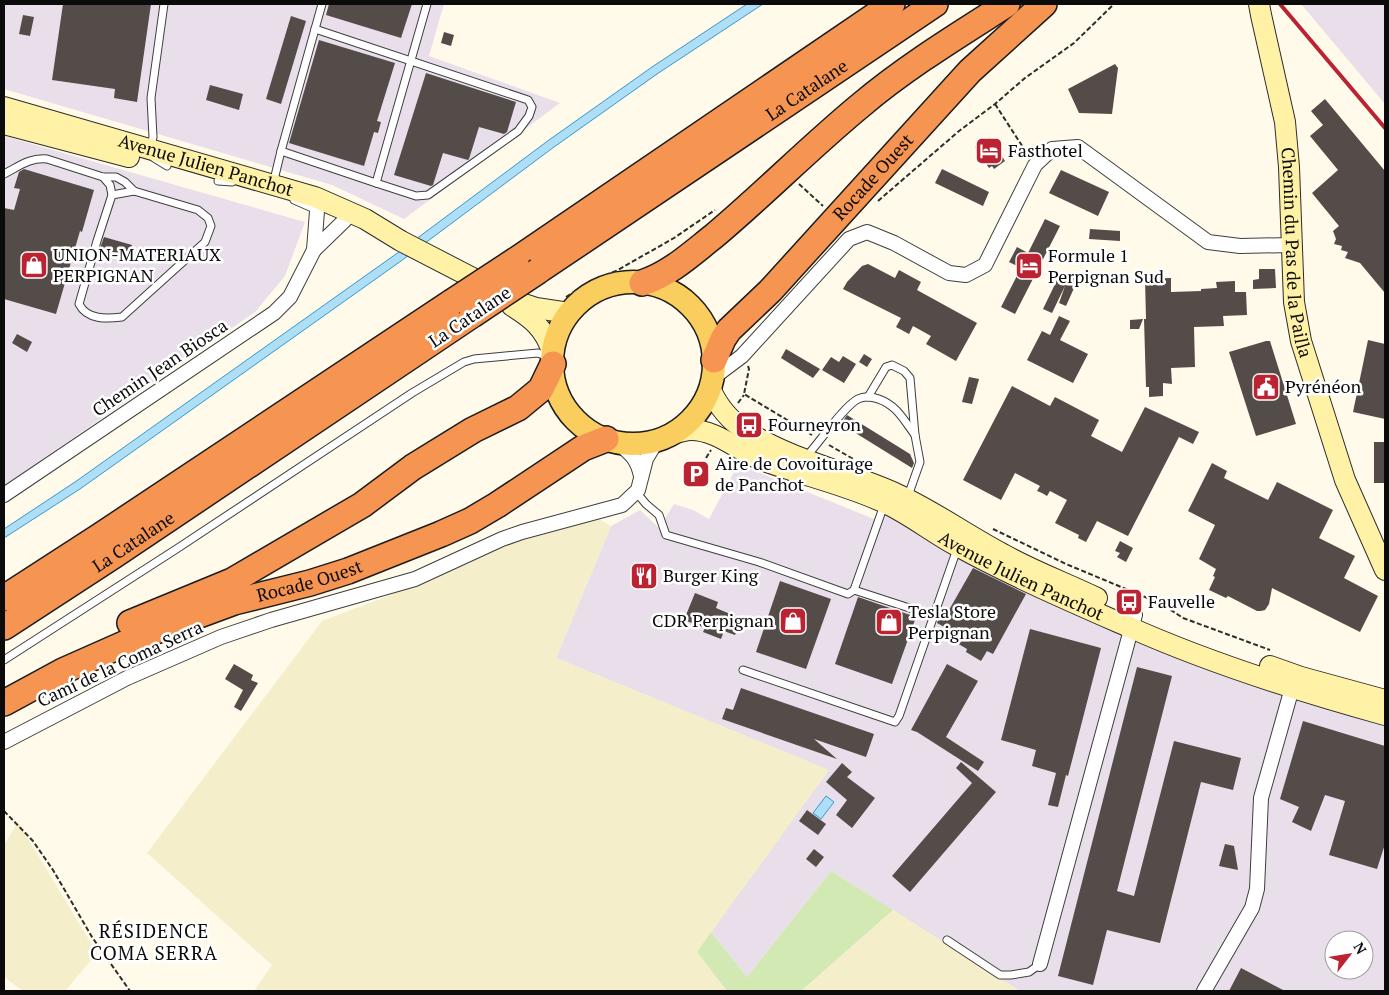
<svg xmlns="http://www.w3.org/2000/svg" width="1389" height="995" font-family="'PT Serif',serif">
	<rect width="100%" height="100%" fill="#fffaea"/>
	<g fill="#e9dfeb" fill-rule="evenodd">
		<polygon points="4,4 444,4 429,56 560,103 404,219 332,185 4,89"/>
		<polygon points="1301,4 1385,4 1385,104"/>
		<polygon points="4,136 305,222 285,276 255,312 4,486"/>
		<path d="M738,464L874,519L879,511L952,547L1304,700L1385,725V991H1020L831,871L747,977L711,932L828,770L556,658L611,526L640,510L659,528L674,504L693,510L709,519ZM1334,940H1364V970H1334Z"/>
	</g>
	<g fill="#f4efca">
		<polygon points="597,518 611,526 556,658 829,770 697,952 727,991 254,991 272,965 147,853 322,621 383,598 514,542"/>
		<polygon points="18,822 97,953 65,991 23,991 4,977 4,845"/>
		<polygon points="893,910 1020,991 801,991"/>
	</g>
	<polygon fill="#d2e9b4" points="831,871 893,910 801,991 727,991 697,952 711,932 747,977"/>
	<g fill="#aedff6" stroke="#3598ce">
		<polygon points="747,4 763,4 657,74 554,147 401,261 80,489 4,538 4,529 75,482 396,254 549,140 652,67"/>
		<polygon points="826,796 834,802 821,819 813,813"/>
	</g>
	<g fill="#544c48">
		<polygon points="63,4 151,4 137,102 114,98 115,89 52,80"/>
		<polygon points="329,4 412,4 401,38 326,15"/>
		<polygon points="23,15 34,17 30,36 19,34"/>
		<polygon points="291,16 306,21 281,104 266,99"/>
		<polygon points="444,32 454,35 451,46 441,43"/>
		<polygon points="319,40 395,63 377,121 381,122 378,133 374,132 364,166 289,143"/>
		<polygon points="1115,64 1118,68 1112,114 1079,113 1068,89"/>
		<polygon points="426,73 516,102 507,132 504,134 479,127 469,159 468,160 443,153 433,185 431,186 394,175"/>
		<polygon points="210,85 243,94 239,110 206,100"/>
		<polygon points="1325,99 1385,171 1385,293 1360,263 1345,258 1348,252 1341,250 1342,246 1334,244 1336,239 1333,231 1339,226 1312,193 1338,170 1310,136 1323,125 1311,111"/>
		<polygon points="990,137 1005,161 994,169 992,166 989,168 975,147"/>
		<polygon points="24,169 94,190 82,232 80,231 56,314 4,299 4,208 14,210 20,189 14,188 19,172"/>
		<polygon points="942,169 989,192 983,206 935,183"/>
		<polygon points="1061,170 1109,192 1098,216 1049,193"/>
		<polygon points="1045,219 1060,226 1015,314 1001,307 1021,268 1009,262 1017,247 1028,253"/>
		<polygon points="1090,229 1120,231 1120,241 1089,239"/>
		<polygon points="104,237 132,245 129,257 100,248"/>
		<polygon points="868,264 895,278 899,270 921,282 917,290 977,323 956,361 926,344 931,336 913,326 909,334 896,327 901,318 843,289 847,282 862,266"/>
		<polygon points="1259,269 1275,269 1276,288 1253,289 1253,280 1259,279"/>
		<polygon points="1071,273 1079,277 1066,306 1059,303 1065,286 1052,313 1043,309 1058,278 1067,283"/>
		<polygon points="1171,278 1171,292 1201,291 1201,289 1217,288 1216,282 1235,281 1235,292 1246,292 1247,315 1223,316 1224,326 1194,327 1195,367 1171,368 1172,384 1163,383 1163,396 1149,397 1149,387 1146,387 1144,319 1146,319 1145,279"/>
		<polygon points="1059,316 1070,321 1060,340 1088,354 1073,383 1027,360 1042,331 1050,335"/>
		<polygon points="1143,319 1139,329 1130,329 1130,320"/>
		<polygon points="17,334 32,342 27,352 12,343"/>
		<polygon points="1368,340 1385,344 1385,419 1353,412"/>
		<polygon points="1266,341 1270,341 1296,424 1256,436 1229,352"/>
		<polygon points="786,349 820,369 813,378 781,358"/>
		<polygon points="864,354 872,359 867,367 859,362"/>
		<polygon points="843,356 856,364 844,383 822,370 831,357 839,362"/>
		<polygon points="969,377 979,379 972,404 962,402"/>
		<polygon points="1012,386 1050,406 1055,397 1099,420 1091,436 1122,452 1145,407 1199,432 1193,444 1179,437 1128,536 1097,521 1086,542 1078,538 1079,535 1055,523 1067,500 1050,491 1047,496 1042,493 1037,491 1040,486 1015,473 1001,500 963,480"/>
		<polygon points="847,415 910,454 914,463 912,468 841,424"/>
		<rect x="1374" y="442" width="11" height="41"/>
		<polygon points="1212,463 1227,471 1224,478 1268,500 1277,482 1333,510 1319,538 1355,556 1344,578 1378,596 1360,632 1272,588 1269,604 1265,610 1261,611 1257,611 1228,596 1226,598 1209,590 1215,577 1213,576 1216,569 1199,559 1215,525 1188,511"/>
		<polygon points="1120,541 1133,548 1126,562 1117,557 1120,553 1115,551"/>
		<polygon points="973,568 1026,594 993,654 987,651 981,661 966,652 967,649 950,639 952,636 946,633 948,629 937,623 940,614 945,617"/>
		<polygon points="780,581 831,599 806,669 756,652"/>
		<polygon points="695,593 718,602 716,608 742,619 735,635 724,631 721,639 703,632 705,628 684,620"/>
		<polygon points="858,597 916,617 892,684 835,664"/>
		<polygon points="1030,629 1101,648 1068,776 1066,775 1058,807 1048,805 1056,773 1032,766 1036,750 1001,740"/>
		<polygon points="234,664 253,675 251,680 258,683 241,711 234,707 243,690 225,679"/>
		<polygon points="947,664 978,681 946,737 984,762 978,771 917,732 911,730"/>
		<polygon points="1137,667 1172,676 1117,891 1134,896 1174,741 1241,758 1233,790 1201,782 1160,943 1107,930 1093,985 1058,976"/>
		<polygon points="741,688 874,734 866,757 814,739 837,759 722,719 726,708 733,710"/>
		<polygon points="1303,721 1385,746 1385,844 1377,869 1329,855 1345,801 1325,795 1311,831 1292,822 1299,807 1280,799"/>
		<polygon points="961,762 996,792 910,892 892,876 972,783 956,768"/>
		<polygon points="842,763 852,772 847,777 875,798 852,828 836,815 847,800 826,782"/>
		<polygon points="807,810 826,824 818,835 799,821"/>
		<polygon points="1225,844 1234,846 1238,870 1219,866"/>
		<polygon points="814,849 824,857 816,867 806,859"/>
		<polygon points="1241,968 1285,991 1229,991"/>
	</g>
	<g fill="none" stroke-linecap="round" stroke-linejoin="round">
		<g stroke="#3e3e3e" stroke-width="9">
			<g id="lane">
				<polyline points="315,29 528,100 532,107 529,116 518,131 428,195 416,196 376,183"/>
				<polyline points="151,147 153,137 151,98 164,4"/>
				<polyline points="281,151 376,183 427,4"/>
				<polyline points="154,158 167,166"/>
				<path d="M4,174C18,167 30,157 47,159L103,177H116L125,182L134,191L198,210L208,218L211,226L205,242L122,317C107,319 87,320 79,304L97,241L112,195L110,185L103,177"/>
				<polyline points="218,181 232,182"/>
				<polyline points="273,184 281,151 322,4"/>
				<polyline points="112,195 134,191"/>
				<polyline points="294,200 319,211"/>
				<polyline points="868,397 886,367 892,365 904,371 910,378 915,435 920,462 908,496"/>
				<path d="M806,457C818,444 844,406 858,399C870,393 887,401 896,410C903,417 909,427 915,435"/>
				<polyline points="636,492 646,504 659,515 666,535 759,562 848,594 854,590 884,505"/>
				<polyline points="854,590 934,616"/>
				<polyline points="4,660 178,548 412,393 464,362 474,359 538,353 551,358"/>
				<polyline points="743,670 895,722 899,716 957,549"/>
				<polyline points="947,940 1000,975 1011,975 1029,972 1040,964"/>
			</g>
		</g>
		<g stroke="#3e3e3e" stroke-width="16">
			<g id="street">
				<polyline points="317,211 314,250 345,220"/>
				<polyline points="714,377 742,356 849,239 867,232 894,243 949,273 966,275 985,265 1035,165 1052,149 1078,147 1208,242 1240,246 1291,245"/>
				<path d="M618,443C631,454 637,458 641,476"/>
				<polyline points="4,495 274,313 290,297 314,250"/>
				<polyline points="4,742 127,678 221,637 271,620 415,579 502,539 522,532 622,505 638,490 646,459 658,439"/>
				<polyline points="1040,964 1135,615"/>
				<polyline points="1204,991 1252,908 1257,889 1261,798 1294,681"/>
			</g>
		</g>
		<g stroke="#2d2d2d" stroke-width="22">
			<g id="secondary">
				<path id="s1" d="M1259,4L1261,15L1285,122L1289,167L1294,302L1301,341L1345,480L1385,570"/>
				<path id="s2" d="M4,107L315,197L365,219L401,241L521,303L536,308L569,313"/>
				<polyline points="4,124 129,157"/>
				<path d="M512,306C531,318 545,328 552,352"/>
				<path d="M710,388C718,407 729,420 746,431C791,460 849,472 897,494C934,511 967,535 1003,554C1033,571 1066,583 1097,598"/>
				<path id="s3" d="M664,437C672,435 682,430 691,430C716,430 736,449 759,459C800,475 845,484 885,503C911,515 934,534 959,547C1014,577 1072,602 1129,627C1212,664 1298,691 1385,715"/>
				<polyline points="1270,666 1301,677 1385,700"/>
			</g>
		</g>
		<g stroke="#1c1c1c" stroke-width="25">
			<circle id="primary" cx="633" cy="363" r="81"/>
		</g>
		<g stroke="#1c1c1c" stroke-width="28">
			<g id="highway">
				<polyline points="516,260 892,4"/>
				<path id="s4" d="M538,271L935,4"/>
				<path d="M642,283C670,274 691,254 714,236C764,194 810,147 861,105C906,67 957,36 1007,4"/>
				<path id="s5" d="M714,360L723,339L729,330L770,291L970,71L1044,4"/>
				<polyline points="4,598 100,536 452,302"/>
				<polyline points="130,623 232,581 362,505 413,467 473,430 518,408 541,389 553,364"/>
				<path id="s6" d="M4,627L113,556L472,315"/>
				<path id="s7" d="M4,703L63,671L142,636L234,602L310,583L348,571L441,534L470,521L497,505L583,448L606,439"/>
			</g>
		</g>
		<g stroke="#2d2d2d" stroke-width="2" stroke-dasharray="5 2.5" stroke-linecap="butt">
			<polyline points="995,104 1028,155"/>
			<polyline points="799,184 823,206"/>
			<polyline points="878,201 959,131 995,104 1025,78 1074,43 1114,4"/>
			<polyline points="566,297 593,280 616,271 674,238 715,210"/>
			<polyline points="748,366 749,369 744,394 812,435"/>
			<polyline points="738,403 744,395"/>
			<polyline points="829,445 855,460"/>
			<polyline points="706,458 711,450"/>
			<polyline points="993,529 1066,564 1162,604 1183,618 1270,650"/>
			<polyline points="4,811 33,841 53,870 92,937 130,991"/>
		</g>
		<use href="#lane" stroke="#fff" stroke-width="7"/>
		<use href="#street" stroke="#fff" stroke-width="14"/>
		<use href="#secondary" stroke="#fff1a5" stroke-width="20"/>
		<use href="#primary" stroke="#facd5f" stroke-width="22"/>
		<use href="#highway" stroke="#f69451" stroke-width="25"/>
		<polyline stroke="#bc2332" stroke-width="4" points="1280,4 1385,128"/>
		<g stroke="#1c1c1c" stroke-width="28" stroke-linecap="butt">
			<g id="highway-bridge">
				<polyline points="452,302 516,260"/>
				<polyline points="472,315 538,271"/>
			</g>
		</g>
		<use href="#highway-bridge" stroke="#f69451" stroke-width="25"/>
	</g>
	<defs>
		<g id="hotel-square" transform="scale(1.4375)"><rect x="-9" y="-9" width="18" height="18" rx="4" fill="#bc2332" stroke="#fff"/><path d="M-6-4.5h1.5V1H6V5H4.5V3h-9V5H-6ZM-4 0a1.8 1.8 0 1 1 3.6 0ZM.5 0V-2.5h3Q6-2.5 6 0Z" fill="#fff"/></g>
		<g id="shop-square" transform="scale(1.4375)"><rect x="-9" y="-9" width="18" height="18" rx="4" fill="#bc2332" stroke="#fff"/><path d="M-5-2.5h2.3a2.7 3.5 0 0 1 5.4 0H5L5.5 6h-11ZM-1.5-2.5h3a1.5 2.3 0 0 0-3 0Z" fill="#fff"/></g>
		<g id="civic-square" transform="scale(1.4375)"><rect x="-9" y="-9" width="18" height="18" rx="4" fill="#bc2332" stroke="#fff"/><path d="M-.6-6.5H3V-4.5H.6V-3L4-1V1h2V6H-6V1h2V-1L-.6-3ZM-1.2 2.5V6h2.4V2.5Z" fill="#fff"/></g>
		<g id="bus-square" transform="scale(1.4375)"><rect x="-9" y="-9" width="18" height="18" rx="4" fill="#bc2332" stroke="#fff"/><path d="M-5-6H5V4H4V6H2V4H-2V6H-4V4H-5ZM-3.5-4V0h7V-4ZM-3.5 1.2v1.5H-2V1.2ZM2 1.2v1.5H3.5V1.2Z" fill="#fff"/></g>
		<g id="parking-square" transform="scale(1.4375)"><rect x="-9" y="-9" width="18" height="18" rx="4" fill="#bc2332" stroke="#fff"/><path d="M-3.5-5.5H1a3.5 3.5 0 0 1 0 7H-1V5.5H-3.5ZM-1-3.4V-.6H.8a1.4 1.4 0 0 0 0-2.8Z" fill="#fff"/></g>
		<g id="restaurant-square" transform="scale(1.4375)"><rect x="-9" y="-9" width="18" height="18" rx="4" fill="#bc2332" stroke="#fff"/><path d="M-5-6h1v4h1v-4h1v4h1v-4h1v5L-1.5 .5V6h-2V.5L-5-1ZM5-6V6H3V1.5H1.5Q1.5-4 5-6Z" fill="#fff"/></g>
	</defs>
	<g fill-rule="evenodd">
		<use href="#hotel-square" x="989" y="151"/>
		<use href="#shop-square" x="34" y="265"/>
		<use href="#hotel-square" x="1029" y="266"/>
		<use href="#civic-square" x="1266" y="387"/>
		<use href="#bus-square" x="749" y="425"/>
		<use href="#parking-square" x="696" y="474"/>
		<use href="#restaurant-square" x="644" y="576"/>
		<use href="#bus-square" x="1129" y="602"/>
		<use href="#shop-square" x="793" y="621"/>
		<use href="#shop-square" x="889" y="622"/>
	</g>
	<g text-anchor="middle" stroke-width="5" stroke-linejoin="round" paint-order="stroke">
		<g font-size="18" fill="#0b0b0b" stroke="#fff">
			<text dy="6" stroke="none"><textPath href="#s4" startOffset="324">La Catalane</textPath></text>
			<text dy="6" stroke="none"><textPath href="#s2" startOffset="210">Avenue Julien Panchot</textPath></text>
			<text dy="6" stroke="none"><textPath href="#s5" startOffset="244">Rocade Ouest</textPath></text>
			<text dy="6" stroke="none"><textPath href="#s1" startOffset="252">Chemin du Pas de la Pailla</textPath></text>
			<text transform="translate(470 317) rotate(-34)" y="6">La Catalane</text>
			<text transform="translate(160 368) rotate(-34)" y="6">Chemin Jean Biosca</text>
			<text dy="6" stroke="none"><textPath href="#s6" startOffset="155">La Catalane</textPath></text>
			<text dy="6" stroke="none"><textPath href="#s3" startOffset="391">Avenue Julien Panchot</textPath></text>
			<text dy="6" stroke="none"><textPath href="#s7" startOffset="330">Rocade Ouest</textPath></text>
			<text transform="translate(120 664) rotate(-25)" y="6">Camí de la Coma Serra</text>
		</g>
		<g font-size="18" fill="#0b0b0b" stroke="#fff" text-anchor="start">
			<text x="1008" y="157">Fasthotel</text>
			<text x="53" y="261">UNION-MATERIAUX<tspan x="53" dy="21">PERPIGNAN</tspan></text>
			<text x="1048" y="262">Formule 1<tspan x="1048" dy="21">Perpignan Sud</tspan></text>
			<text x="1285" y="393">Pyrénéon</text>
			<text x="768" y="431">Fourneyron</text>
			<text x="715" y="470">Aire de Covoiturage<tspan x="715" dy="21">de Panchot</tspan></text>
			<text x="663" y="582">Burger King</text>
			<text x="1148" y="608">Fauvelle</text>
			<text x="908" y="618">Tesla Store<tspan x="908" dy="21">Perpignan</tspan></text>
			<text x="774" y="627" text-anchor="end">CDR Perpignan</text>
		</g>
		<g font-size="19" letter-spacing="1" fill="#0b0b0b" stroke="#fff">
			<text x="154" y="938">RÉSIDENCE<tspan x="154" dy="22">COMA SERRA</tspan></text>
		</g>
	</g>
	<rect width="1389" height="995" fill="none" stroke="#0b0b0b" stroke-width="10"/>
	<g transform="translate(1349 955) rotate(59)"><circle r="24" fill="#ffffff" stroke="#9d9d9d"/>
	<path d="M0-4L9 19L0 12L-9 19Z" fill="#bc2332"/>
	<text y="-8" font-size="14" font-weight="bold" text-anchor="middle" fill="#0b0b0b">N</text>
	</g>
</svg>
